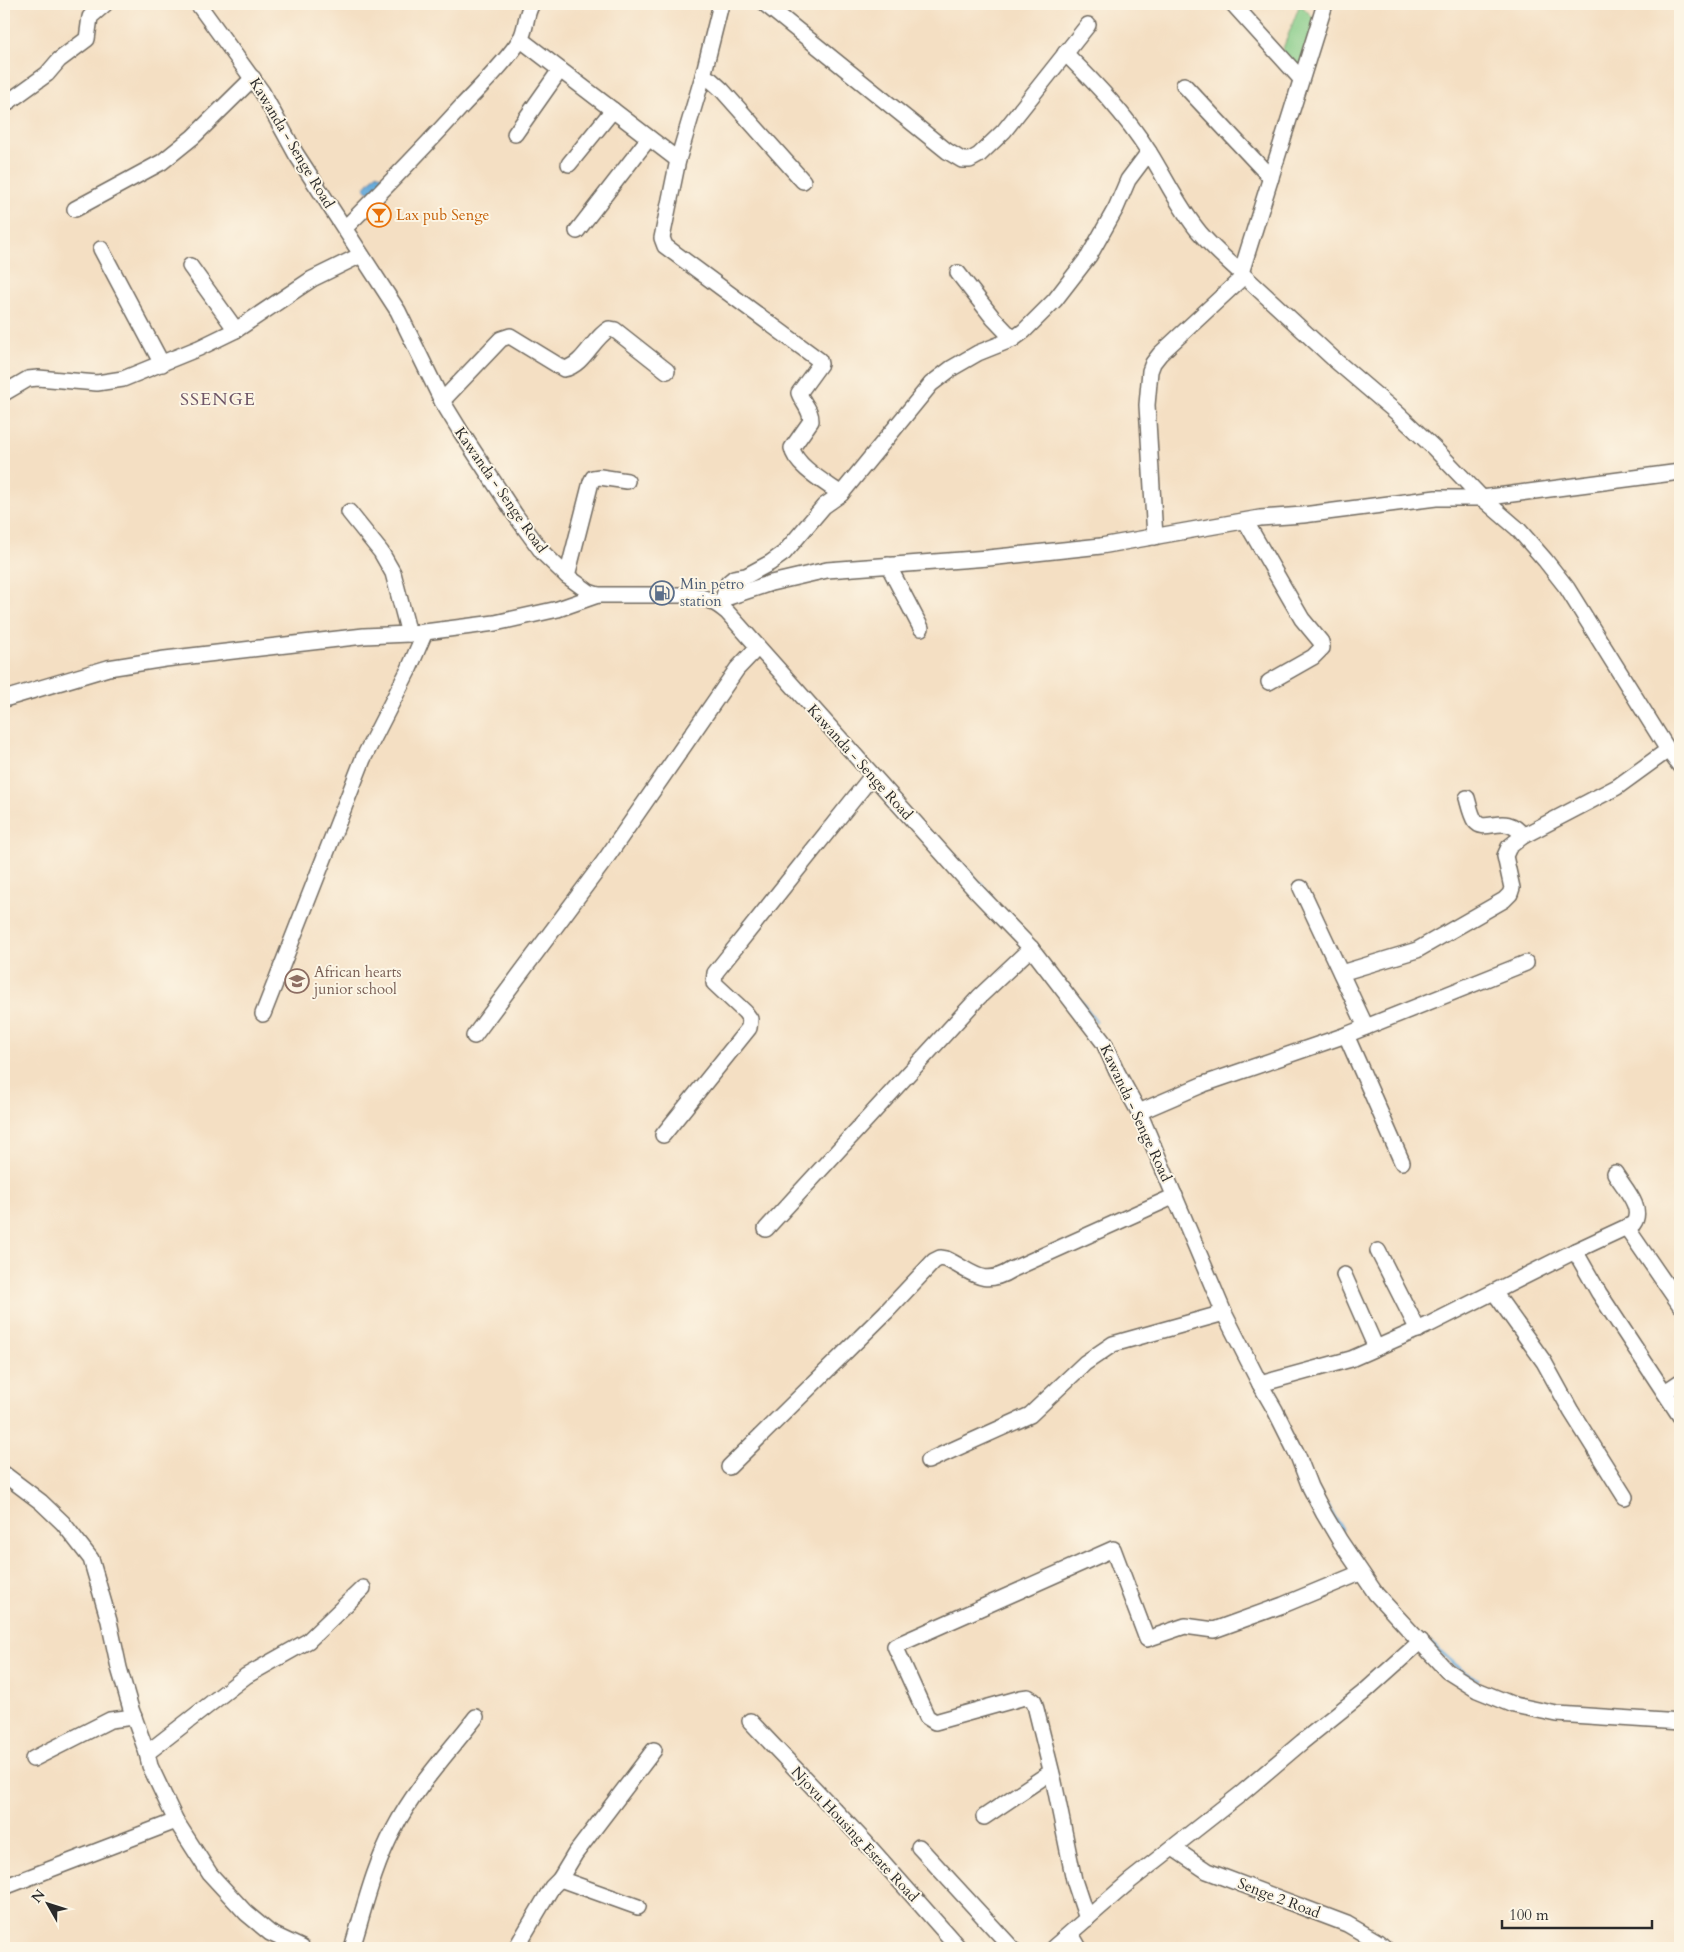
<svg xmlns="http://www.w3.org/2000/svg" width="1684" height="1952" font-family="Cardo,serif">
	<rect width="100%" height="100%" fill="#fcf5e5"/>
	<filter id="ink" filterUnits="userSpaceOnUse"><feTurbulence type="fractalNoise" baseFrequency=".02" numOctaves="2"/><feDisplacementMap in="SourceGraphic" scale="10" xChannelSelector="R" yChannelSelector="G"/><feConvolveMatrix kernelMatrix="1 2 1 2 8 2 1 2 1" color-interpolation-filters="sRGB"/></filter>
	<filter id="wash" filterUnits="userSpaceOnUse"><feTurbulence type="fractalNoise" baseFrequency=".0096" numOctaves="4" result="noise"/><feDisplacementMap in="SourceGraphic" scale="20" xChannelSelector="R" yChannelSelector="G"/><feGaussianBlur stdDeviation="1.12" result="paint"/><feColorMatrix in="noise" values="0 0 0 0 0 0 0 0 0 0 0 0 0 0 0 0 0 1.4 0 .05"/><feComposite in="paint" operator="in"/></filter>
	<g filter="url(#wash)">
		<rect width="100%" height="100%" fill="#f4dfc3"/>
		<polygon fill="#84cb87" stroke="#587b59" points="1300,4 1317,22 1301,73 1282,51"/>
		<polygon fill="#65aadb" stroke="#486a83" points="377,173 385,178 372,194 364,188"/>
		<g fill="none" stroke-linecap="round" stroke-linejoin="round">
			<g stroke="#65aadb" stroke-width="3">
				<polyline points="952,853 993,897"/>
				<polyline points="1077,996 1096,1021"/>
				<polyline points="1328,1506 1342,1529"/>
				<polyline points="1431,1643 1464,1672 1478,1679"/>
			</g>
		</g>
	</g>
	<g filter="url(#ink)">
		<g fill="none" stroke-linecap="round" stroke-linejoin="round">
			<g stroke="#716a60" stroke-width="18">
				<g id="minor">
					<path d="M198,4L262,92L296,154L398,311L442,401L461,432L516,516L543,553L567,576L589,592L598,595H690C705,597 715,602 727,612L977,892L1031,948L1104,1043L1117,1072L1139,1112L1224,1313L1260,1384L1275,1410L1298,1456L1310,1487L1324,1514L1340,1541L1376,1594L1447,1671L1477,1690L1514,1705L1557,1714L1680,1722"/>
					<path d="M721,4L703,76L678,160L662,238L665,246L819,360L820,364L799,393C803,404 811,409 811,421L792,448C795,466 826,483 841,494"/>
					<polyline points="765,4 947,151 962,160 970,160 979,155 1004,131 1088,25"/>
					<polyline points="1233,4 1301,79"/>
					<polyline points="1325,4 1241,273 1336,361 1397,413 1433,447 1482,498 1518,529 1545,560 1567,588 1668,750 1680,766"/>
					<polyline points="520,39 678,160"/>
					<path d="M1065,53C1097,85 1125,114 1149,152C1166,179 1179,208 1200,233C1212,247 1227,260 1241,273"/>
					<polyline points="703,76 711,80 722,90 803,181"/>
					<polyline points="1184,85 1271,178"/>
					<polyline points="4,105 47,74 59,60 87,39 90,17 105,4"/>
					<polyline points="515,134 560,70"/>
					<polyline points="569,164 613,110"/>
					<polyline points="75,209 162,162 193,137 253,78"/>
					<path d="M345,228C385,188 424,148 462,106C481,86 505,63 520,40C527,28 525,14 532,4"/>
					<polyline points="577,231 649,138"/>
					<polyline points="101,249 162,364"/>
					<polyline points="190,266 236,330"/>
					<polyline points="958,273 993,318 1013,339"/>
					<polyline points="4,393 28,379 38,378 97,383 123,379 199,348 236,330 312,279 361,255"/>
					<path d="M442,401L501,339L510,336L564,369C584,365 592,339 609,329L615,330L667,371"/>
					<polyline points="349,512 381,552 393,573 409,634"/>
					<polyline points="1246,522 1302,619 1321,642 1322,648 1313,657 1269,682"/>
					<polyline points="1155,537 1147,405 1150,371 1153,363 1160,354 1244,276"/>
					<polyline points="888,565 921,628"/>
					<polyline points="567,576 591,482 593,478 600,477 627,481"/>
					<polyline points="723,599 728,583 734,578 746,576 770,563 784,553 824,506 841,494 931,384 952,368 978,353 1013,339 1024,331 1055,300 1089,256 1116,208 1128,180 1149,152"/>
					<polyline points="717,604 723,599 771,583 827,570 988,558 1101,546 1260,518 1303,515 1436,498 1482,498 1680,472"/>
					<polyline points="4,699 108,668 165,659 364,636 409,634 495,623 558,609 598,595"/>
					<path d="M1467,798C1469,805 1471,815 1475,821C1485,835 1506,811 1523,836"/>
					<polyline points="1301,888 1366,1027"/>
					<polyline points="1341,973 1417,950 1504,900 1510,894 1512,888 1505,856 1509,847 1523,836 1617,787 1668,750"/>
					<polyline points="263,1014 363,759 409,669 425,632"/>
					<polyline points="1346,1035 1402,1162"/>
					<polyline points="474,1036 605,860 737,669 758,647"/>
					<polyline points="1139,1112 1204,1084 1346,1035 1526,963"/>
					<polyline points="663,1135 749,1028 750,1019 745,1012 714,983 715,973 872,776"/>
					<polyline points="1627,1228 1680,1305"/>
					<polyline points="766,1229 979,997 1031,948"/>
					<polyline points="1378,1251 1418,1330"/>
					<polyline points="1575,1251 1599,1293 1680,1416"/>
					<polyline points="1344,1275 1376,1348"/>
					<polyline points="1494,1292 1544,1362 1571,1411 1625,1497"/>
					<path d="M1260,1384L1351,1359L1428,1325L1575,1251L1633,1224C1645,1208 1623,1187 1615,1173"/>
					<polyline points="1665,1392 1680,1382"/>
					<polyline points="928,1461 1030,1415 1085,1363 1113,1344 1224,1313"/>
					<path d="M729,1467L886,1312L934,1261L940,1258L946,1259C972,1271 982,1288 1011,1270L1175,1196"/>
					<polyline points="4,1474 41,1502 63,1523 91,1559 109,1621 119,1668 131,1709 147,1753 150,1766 176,1821 210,1874 246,1913 270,1933 302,1948"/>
					<polyline points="750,1721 865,1842 959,1948"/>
					<polyline points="147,1753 246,1676 308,1641 363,1588"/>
					<polyline points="33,1759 110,1720 134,1717"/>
					<polyline points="984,1817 1051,1772"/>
					<polyline points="919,1847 1012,1948"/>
					<polyline points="1173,1848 1207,1871 1347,1924 1378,1942 1385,1948"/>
					<polyline points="560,1879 638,1907"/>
					<polyline points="4,1887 176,1821"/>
					<polyline points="1087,1919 1074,1880 1054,1782 1034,1701 1028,1697 1021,1698 935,1722 927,1717 895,1646 1113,1549 1147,1639 1185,1626 1214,1630 1283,1605 1360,1573"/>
					<polyline points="1071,1934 1079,1948"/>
					<path d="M352,1948C364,1909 374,1866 394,1829C415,1788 448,1753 476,1717"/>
					<polyline points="516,1948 552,1887 560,1879 575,1854 654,1750"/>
					<polyline points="1053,1948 1130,1881 1242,1793 1302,1742 1363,1693 1421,1641"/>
				</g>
			</g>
			<use href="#minor" stroke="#fff" stroke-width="15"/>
		</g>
	</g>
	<defs>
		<g id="bar-ring" transform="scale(1.25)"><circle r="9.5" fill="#fcf5e5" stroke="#e8710a" stroke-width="1.5"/><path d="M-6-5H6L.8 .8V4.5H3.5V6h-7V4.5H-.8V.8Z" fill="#e8710a"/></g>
		<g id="fuel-ring" transform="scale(1.25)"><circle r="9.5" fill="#fcf5e5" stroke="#5c6f8a" stroke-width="1.5"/><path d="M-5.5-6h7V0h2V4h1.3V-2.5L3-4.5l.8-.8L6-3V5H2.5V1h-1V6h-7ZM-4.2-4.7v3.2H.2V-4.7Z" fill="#5c6f8a"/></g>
		<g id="school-ring" transform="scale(1.25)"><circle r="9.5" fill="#fcf5e5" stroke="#8d6e63" stroke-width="1.5"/><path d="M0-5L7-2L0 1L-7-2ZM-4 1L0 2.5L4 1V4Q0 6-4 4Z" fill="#8d6e63"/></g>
	</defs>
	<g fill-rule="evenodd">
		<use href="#bar-ring" x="379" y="215"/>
		<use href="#fuel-ring" x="662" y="593"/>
		<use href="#school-ring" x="297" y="981"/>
	</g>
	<g text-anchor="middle" stroke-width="4" stroke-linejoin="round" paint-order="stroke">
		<g font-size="15" fill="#2b2b2b" stroke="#fcf5e5">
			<text transform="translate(292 143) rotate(59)" y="5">Kawanda - Senge Road</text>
			<text transform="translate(501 490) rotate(55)" y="5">Kawanda - Senge Road</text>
			<text transform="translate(860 762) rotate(48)" y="5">Kawanda - Senge Road</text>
			<text transform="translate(1136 1113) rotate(65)" y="5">Kawanda - Senge Road</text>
			<text transform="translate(855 1834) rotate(47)" y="5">Njovu Housing Estate Road</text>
			<text transform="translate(1279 1898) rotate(21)" y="5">Senge 2 Road</text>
		</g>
		<g font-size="15" fill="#c56008" stroke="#fcf5e5" text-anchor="start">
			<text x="396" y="220">Lax pub Senge</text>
		</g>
		<g font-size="15" fill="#4e5e75" stroke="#fcf5e5" text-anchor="start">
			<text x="680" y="589">Min petro<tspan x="680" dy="17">station</tspan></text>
		</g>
		<g font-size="15" fill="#785e54" stroke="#fcf5e5" text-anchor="start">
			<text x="314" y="977">African hearts<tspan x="314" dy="17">junior school</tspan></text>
		</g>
		<g font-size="18" letter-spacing="1" fill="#6f5667" stroke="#fcf5e5">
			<text x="218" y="405">SSENGE</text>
		</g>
	</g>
	<rect width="1684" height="1952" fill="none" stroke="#fcf5e5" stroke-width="20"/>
	<g transform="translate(48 1904) rotate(309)" stroke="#fcf5e5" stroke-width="4" paint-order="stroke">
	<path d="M0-4L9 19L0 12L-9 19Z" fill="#2b2b2b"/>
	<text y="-8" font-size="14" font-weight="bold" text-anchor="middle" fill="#2b2b2b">N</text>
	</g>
	<path d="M1502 1920v8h150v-8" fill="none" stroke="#2b2b2b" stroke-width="2.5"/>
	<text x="1509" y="1920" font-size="15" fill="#2b2b2b" stroke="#fcf5e5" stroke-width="4" paint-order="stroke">100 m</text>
</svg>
